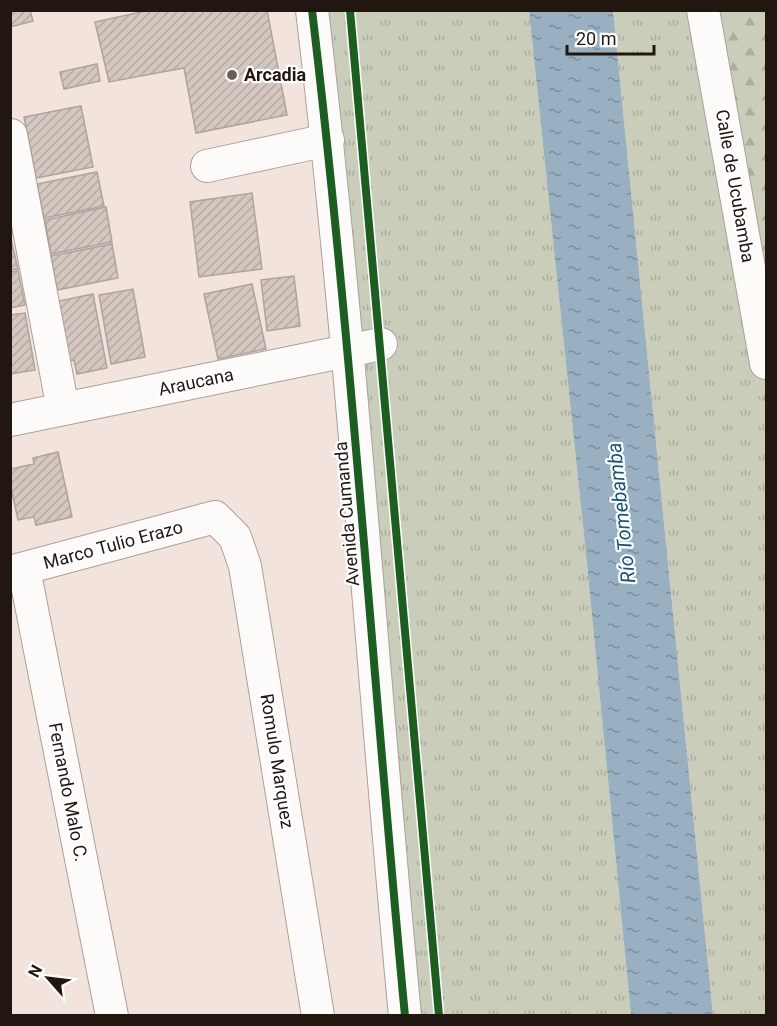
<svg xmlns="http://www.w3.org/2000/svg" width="777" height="1026" font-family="Roboto,sans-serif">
	<defs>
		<pattern id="forest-firs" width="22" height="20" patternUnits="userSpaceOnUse" patternTransform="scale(1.5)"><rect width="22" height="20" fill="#c9cdb9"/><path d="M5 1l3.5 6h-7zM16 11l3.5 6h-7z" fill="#acaf9e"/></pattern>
		<pattern id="park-tufts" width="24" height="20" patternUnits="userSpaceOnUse" patternTransform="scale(1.5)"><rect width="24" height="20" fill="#c9cdb9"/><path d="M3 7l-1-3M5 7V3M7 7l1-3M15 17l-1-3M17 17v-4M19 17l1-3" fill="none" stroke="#acaf9e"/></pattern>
		<pattern id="water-ripples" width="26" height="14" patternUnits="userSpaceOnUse" patternTransform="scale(1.5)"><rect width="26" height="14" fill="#98b0c2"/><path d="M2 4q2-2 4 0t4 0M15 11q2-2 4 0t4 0" fill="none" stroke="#7c8e9c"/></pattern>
		<pattern id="building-hatch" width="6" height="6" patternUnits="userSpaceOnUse" patternTransform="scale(1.5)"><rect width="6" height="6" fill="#d3c7c0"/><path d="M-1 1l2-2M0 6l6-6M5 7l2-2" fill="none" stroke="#b5aaa4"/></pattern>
	</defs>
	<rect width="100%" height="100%" fill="#f2e4dc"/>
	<polygon fill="url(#forest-firs)" points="714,11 766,11 766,435 737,245"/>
	<g fill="url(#park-tufts)">
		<polygon points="312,11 529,11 587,564 631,1015 405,1015"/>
		<polygon points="613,11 714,11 737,245 766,435 766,1015 713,1015"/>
	</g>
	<polygon fill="url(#water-ripples)" points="529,11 613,11 713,1015 631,1015 587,564"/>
	<g fill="url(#building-hatch)" stroke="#afa39d" stroke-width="1.5">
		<polygon points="10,10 30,10 33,21 10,27"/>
		<polygon points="150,10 267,10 287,115 196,133 184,68 109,82 95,22"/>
		<polygon points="97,64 100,81 64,89 60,72"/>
		<polygon points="81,106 93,167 36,178 24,117"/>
		<polygon points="97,172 104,206 44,218 37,184"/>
		<polygon points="252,193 262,269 199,277 190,202"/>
		<polygon points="106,207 112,242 51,254 45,220"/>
		<polygon points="10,235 18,269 10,270"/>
		<polygon points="112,244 118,278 57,290 51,256"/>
		<polygon points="18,271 25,305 10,308 10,272"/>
		<polygon points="294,276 300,326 267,331 261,280"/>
		<polygon points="252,284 266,349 218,359 204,294"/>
		<polygon points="133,289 145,357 111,364 99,295"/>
		<polygon points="93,294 107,368 77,374 74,360 65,362 54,302"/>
		<polygon points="25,313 35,370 10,374 10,315"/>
		<polygon points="58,452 72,517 36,525 34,517 18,520 10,483 10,469 34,464 33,458"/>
	</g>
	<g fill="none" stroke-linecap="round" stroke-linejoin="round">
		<g stroke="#aca09b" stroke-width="34">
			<g id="minor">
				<path d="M312,10C352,345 373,681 405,1016"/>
				<polyline points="703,10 766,363"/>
				<polyline points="11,135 63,409"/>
				<polyline points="207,166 328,140"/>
				<polyline points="10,420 381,344"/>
				<polyline points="24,569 112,1016"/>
				<polyline points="10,572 215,517 235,537 245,566 318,1016"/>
			</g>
		</g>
		<use href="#minor" stroke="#fdfbfa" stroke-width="32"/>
		<g stroke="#fff" stroke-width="11">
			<g id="cycleway">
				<path d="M312,10C352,345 373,681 405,1016"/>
				<polyline points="350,10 439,1016"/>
			</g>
		</g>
		<use href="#cycleway" stroke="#1b5e20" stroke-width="8"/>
	</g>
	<circle fill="#6b5e58" stroke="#fff" stroke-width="2" cx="232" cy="75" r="6"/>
	<g text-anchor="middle" stroke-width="4.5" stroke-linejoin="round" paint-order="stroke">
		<g font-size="18" font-weight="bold" fill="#221611" stroke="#fff" text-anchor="start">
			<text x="244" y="81">Arcadia</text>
		</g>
		<g font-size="18" fill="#221611" stroke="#fff">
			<text transform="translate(735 186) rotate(80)" y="6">Calle de Ucubamba</text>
			<text transform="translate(196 382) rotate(-12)" y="6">Araucana</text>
			<text transform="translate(347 514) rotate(-95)" y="6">Avenida Cumanda</text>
			<text transform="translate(113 545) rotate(-15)" y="6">Marco Tulio Erazo</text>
			<text transform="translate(277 761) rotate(81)" y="6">Romulo Marquez</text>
			<text transform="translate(68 792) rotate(79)" y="6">Fernando Malo C.</text>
		</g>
		<g font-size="20" font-style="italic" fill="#12547c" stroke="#fff">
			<text transform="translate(621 513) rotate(-96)" y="7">Río Tomebamba</text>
		</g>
	</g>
	<rect width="777" height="1026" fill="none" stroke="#221611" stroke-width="24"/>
	<g transform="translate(48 978) rotate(298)" stroke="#ffffff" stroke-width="4.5" paint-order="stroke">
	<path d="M0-4.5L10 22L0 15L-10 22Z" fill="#221611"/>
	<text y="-9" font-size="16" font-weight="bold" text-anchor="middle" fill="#221611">N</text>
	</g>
	<path d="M567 45v9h87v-9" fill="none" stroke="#221611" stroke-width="3"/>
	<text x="576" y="45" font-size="18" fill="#221611" stroke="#ffffff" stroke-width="4.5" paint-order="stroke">20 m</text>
</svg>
